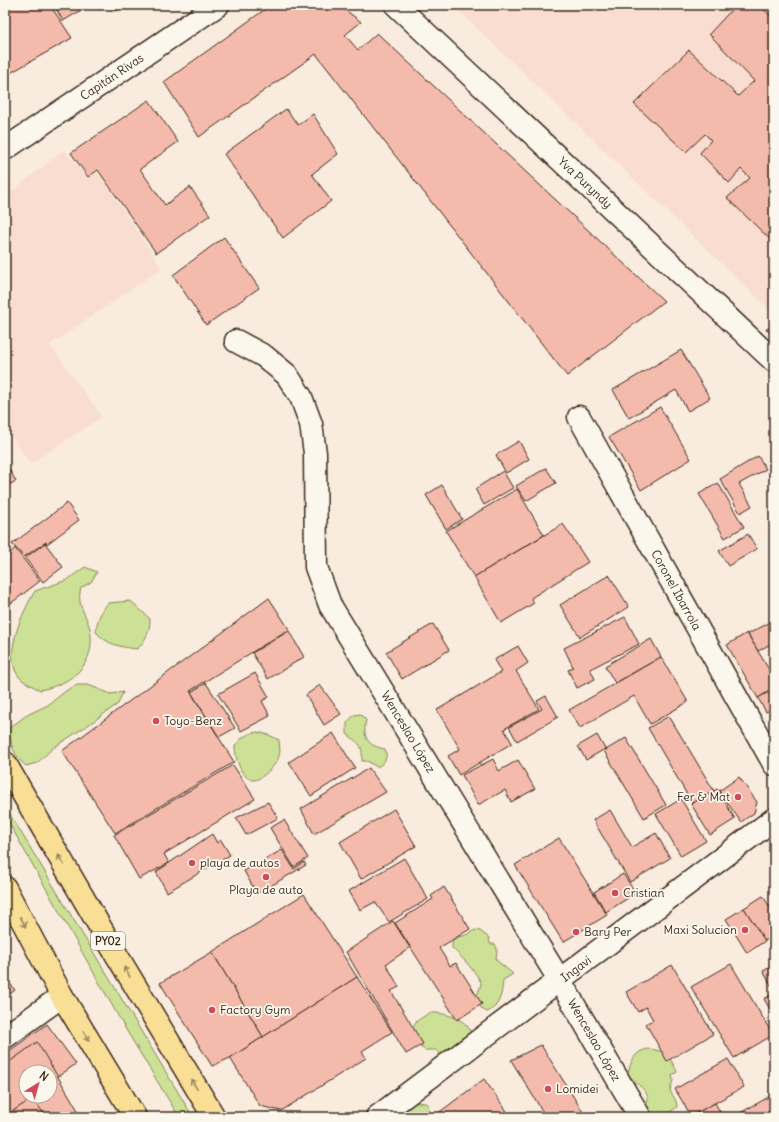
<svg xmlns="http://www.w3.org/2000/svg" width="779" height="1122" font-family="Delius,sans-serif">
	<rect width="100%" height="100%" fill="#faebdf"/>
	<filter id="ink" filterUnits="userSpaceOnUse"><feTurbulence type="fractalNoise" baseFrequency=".025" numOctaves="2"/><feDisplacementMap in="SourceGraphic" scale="8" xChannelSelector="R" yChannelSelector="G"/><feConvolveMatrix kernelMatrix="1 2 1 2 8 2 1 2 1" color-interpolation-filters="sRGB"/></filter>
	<g filter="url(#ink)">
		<g fill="#f8ddd0">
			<polygon points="453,5 774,5 774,310 771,311"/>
			<polygon points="64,150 88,178 98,172 162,268 50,345 102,417 30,464 5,426 5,197"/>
		</g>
		<g fill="#cce196" stroke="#84865a">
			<path d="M85,567L97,572L91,582L81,588C76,605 86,613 90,629C97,664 72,684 40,690C34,687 26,683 21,679C0,658 23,611 35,591L67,580Z"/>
			<path d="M131,601L150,619C150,632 146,640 137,649C120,647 108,645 96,632C97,620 100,613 108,603Z"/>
			<path d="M77,685H88L111,694L123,692L118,704L91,723L53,748L37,763L26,766C14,757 10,743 9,728L27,715L48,705L67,690Z"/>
			<path d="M360,714L366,720C362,738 368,746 385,749C388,758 385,763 377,767L367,761H362C363,745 360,744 347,734V723L354,715Z"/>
			<path d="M257,732L269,735L279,740C279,745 281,751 279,756C278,763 261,781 253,780C240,778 235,756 235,746C241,738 247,733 257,732Z"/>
			<polygon points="5,806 193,1117 179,1117 125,1028 5,816"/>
			<path d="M475,930L480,931L489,938L490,944H495L497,949L496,960L513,974L503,980C502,993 500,1007 487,1012L482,1009L476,999C477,994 480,989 481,984C481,977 458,953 452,948V942L455,938L466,935Z"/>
			<path d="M429,1013C443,1012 468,1018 471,1034C472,1038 470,1045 469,1049C467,1057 467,1063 460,1069H455L436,1050H425L417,1045L412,1029L417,1021Z"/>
			<path d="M648,1049C667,1051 669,1055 677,1072L672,1075L673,1080L670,1091L676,1101L677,1107L663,1117H629L642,1103L647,1102L648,1097C644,1086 633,1083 628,1073C631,1061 635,1051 648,1049Z"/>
			<polygon points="403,1102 426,1103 428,1104 430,1117 368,1117"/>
		</g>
		<g fill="#f4bbac" stroke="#3b2a1e" fill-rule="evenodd">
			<polygon points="5,5 50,5 72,38 5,76"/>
			<polygon points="54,5 90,5 63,21"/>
			<polygon points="112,5 126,5 115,11"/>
			<polygon points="271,5 339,5 361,22 345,35 358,50 377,33 664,301 567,376 316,54 199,137 164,82"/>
			<polygon points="736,5 759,5 772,17 774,15 774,243 727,198 750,178 741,169 729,183 700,153 711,140 705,134 686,152 634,104 689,50 738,96 754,81 709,34"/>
			<polygon points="149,100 178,142 140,169 165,205 190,187 210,215 156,253 98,170 88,177 71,153"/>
			<polygon points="286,109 298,125 313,114 338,154 312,174 331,201 283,238 224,154"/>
			<polygon points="224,237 259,288 206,325 173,275"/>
			<polygon points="774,327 774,336 766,329"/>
			<polygon points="681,350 710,398 688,411 676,390 629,418 613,390"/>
			<polygon points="660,407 691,459 641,490 609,437"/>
			<polygon points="519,441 529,459 506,473 496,455"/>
			<polygon points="758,456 766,469 739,484 752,506 740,513 720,479"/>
			<polygon points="5,463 16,481 5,487"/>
			<polygon points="546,468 556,483 526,501 516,486"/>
			<polygon points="503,471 513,488 484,505 475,489"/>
			<polygon points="718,483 744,527 725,538 699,494"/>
			<polygon points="442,485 462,519 446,529 426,495"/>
			<polygon points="517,489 544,535 474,577 446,531"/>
			<polygon points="67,503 79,520 47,544 46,542 24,557 12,544"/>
			<polygon points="563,524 588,562 531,598 534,603 501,623 474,577"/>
			<polygon points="748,534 757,549 728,566 719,551"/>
			<polygon points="45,543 63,567 43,582 25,558"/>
			<polygon points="15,548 40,581 6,607 5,559"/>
			<polygon points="609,575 629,607 580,637 560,605"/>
			<polygon points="269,598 289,629 190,691 234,762 115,833 62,751"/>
			<polygon points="625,617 639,644 590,669 595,679 577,688 568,670 573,667 564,648"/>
			<polygon points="769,623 774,632 774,642 758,651 748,634"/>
			<polygon points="433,624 449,650 402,679 386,652"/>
			<polygon points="289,631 304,657 268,679 252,653"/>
			<polygon points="747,633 774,678 774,688 758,698 727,645"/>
			<polygon points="651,639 661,657 615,683 605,666"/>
			<polygon points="518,646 528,663 516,671 539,709 504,729 512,743 459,775 448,756 460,749 437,710 501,672 494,660"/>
			<polygon points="661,657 688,702 650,724 634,696 580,728 569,710"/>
			<polygon points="255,673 269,697 262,701 270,716 241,731 218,694"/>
			<polygon points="206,683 235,728 219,737 191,692"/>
			<polygon points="320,685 341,714 324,725 306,695"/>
			<polygon points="774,689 774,708 766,712 758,698"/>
			<polygon points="546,696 558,717 517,741 509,727 542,709 537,701"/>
			<polygon points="669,716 714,791 692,803 648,728"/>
			<polygon points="333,733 355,768 311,796 289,762"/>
			<polygon points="597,735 605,749 586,760 578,746"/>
			<polygon points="626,738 666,805 644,818 604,751"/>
			<polygon points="493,759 499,771 518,760 535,789 511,802 505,790 478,805 462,775"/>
			<polygon points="233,765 255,799 164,854 169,863 139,879 114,835"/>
			<polygon points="369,768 386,792 314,834 301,809"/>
			<polygon points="739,777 757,802 754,813 741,822 719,791"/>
			<polygon points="717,789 735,819 710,835 691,804"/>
			<polygon points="681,799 706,841 681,856 656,814"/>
			<polygon points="268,802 278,818 246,835 236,818"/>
			<polygon points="394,809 416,846 361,879 340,842"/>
			<polygon points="610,810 632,847 656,833 670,858 630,882 593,820"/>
			<polygon points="284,820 308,858 294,867 270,828"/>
			<polygon points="212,834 217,843 221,840 230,855 167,892 156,872"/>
			<polygon points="559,838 607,915 563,942 515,865"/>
			<polygon points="282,850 294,869 304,862 306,865 257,894 244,871"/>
			<polygon points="404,858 428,899 389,922 375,902 360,910 349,891"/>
			<polygon points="623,874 636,893 606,912 594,892"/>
			<polygon points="444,887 470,929 439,948 450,966 456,963 482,1004 457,1020 395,923 433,899 431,896"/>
			<polygon points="304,894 357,977 263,1037 212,952"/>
			<polygon points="763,896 774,914 774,935 765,941 744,908"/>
			<polygon points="744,908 765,941 747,953 726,919"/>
			<polygon points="393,921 410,948 386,964 399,987 391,991 423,1044 406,1054 346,952"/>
			<polygon points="212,952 263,1037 230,1058 212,1066 160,983"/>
			<polygon points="731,964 773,1035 734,1058 691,987"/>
			<polygon points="672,965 713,1034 667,1061 646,1024 653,1020 646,1007 638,1012 626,992"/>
			<polygon points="774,965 774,991 763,971"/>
			<polygon points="5,977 15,990 5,998"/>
			<polygon points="357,977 392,1032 362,1051 366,1058 281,1111 260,1106 230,1058"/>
			<polygon points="774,993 774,1016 764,999"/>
			<polygon points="47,1024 76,1064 50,1082 50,1072 26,1072 26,1096 30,1096 5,1114 5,1054"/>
			<path d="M37,1042L82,1117H5V1065ZM26,1072H50V1096H26Z"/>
			<polygon points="541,1045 586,1117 546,1117 511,1060"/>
			<polygon points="728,1059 744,1087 691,1116 675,1089"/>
			<polygon points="484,1079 511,1117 440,1117 437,1114"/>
			<polygon points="774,1094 774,1117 733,1117"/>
			<polygon points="33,1098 46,1117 5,1117 5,1116"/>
			<polygon points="715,1103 723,1117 690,1117 691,1116"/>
		</g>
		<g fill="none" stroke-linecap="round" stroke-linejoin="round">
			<g stroke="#3b2a1e" stroke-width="25">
				<g id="minor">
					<polyline points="396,5 774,361"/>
					<polyline points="5,149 218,5"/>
					<polyline points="236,341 264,356 287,375 301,397 311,424 315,453 316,567 330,605 560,981 640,1117"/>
					<polyline points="579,417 774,764"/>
					<polyline points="5,1037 62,996"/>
					<polyline points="377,1117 774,819"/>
				</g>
			</g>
			<g stroke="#3b2a1e" stroke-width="25">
				<g id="highway">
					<polyline points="5,763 110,944 214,1117"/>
					<polyline points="5,888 62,996 135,1117"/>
				</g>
			</g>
			<use href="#minor" stroke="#fbf7ec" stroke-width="22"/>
			<use href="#highway" stroke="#f9df96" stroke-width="22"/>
		</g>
		<defs><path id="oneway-shaft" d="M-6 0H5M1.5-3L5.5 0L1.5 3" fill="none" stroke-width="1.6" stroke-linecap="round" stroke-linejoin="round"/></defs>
		<g stroke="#9a845a">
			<use href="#oneway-shaft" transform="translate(61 860) rotate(-120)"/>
			<use href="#oneway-shaft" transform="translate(23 922) rotate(62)"/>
			<use href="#oneway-shaft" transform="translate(127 972) rotate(-121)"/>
			<use href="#oneway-shaft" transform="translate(86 1036) rotate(59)"/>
			<use href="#oneway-shaft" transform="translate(194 1084) rotate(-121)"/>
		</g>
	</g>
	<g fill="#d1495b" stroke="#fbf7ec" stroke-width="1.5">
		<circle cx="156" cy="721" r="4"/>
		<circle cx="738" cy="797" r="4"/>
		<circle cx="192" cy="863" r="4"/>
		<circle cx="266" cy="877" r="4"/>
		<circle cx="615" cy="893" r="4"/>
		<circle cx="745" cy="930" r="4"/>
		<circle cx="576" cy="932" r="4"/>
		<circle cx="212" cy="1010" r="4"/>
		<circle cx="548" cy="1089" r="4"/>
	</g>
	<g text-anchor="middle" stroke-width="3.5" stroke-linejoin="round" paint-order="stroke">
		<rect fill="#fbf7ec" stroke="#75685c" stroke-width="1" x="91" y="932" width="34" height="18" rx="3"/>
		<g font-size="11" font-weight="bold" fill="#3b2a1e">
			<text x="108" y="945">PY02</text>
		</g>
		<g font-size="12" fill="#3b2a1e" stroke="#fbf7ec">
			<text transform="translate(112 77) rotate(-34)" y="4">Capitán Rivas</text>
			<text transform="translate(585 183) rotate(43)" y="4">Yva Puryndy</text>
			<text transform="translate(676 590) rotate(61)" y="4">Coronel Ibarrola</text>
			<text transform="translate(408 732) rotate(59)" y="4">Wenceslao López</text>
			<text transform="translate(576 969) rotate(-37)" y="4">Ingavi</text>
			<text transform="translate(594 1040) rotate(60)" y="4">Wenceslao López</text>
		</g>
		<g font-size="12" fill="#3b2a1e" stroke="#fbf7ec" text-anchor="start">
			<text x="164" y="725">Toyo-Benz</text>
			<text x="730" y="801" text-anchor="end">Fer &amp; Mat</text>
			<text x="200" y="867">playa de autos</text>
			<text x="266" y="894" text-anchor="middle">Playa de auto</text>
			<text x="623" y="897">Cristian</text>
			<text x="737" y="934" text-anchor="end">Maxi Solucion</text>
			<text x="584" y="936">Bary Per</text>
			<text x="220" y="1014">Factory Gym</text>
			<text x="556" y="1093">Lomidei</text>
		</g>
	</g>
	<rect width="779" height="1122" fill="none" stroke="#fbf7ec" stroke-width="20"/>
	<rect x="10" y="10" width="759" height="1102" fill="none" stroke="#3b2a1e" stroke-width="1.5" filter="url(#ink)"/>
	<g transform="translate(38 1084) rotate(37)"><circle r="19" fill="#fbf7ec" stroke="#aea59a"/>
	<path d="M0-3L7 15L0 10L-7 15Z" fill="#d1495b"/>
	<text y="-6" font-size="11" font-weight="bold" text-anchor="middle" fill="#3b2a1e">N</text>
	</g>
</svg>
